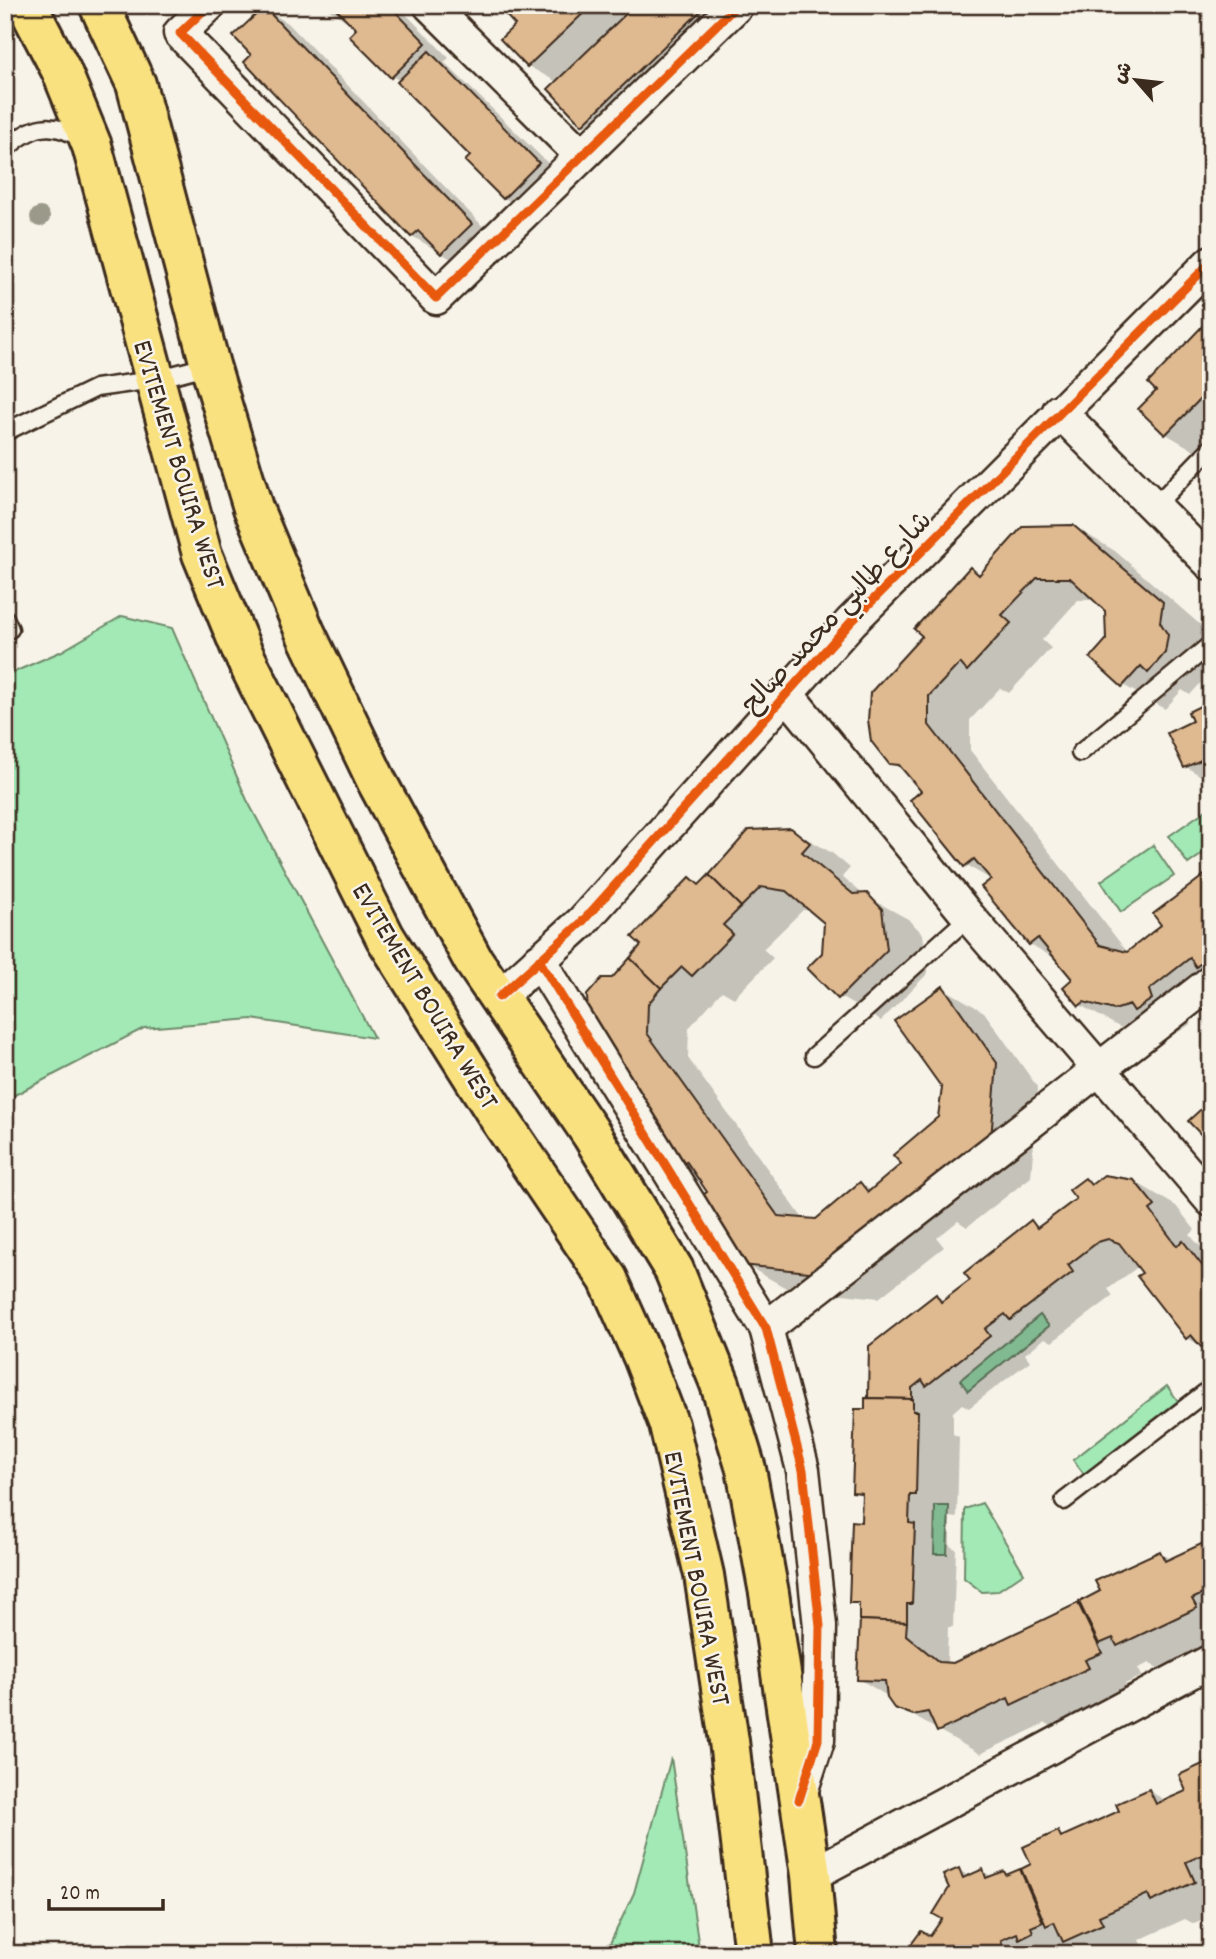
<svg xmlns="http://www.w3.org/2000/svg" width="1216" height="1959" font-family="Dekko,'Playpen Sans Arabic',sans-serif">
	<rect width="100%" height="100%" fill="#f7f3e8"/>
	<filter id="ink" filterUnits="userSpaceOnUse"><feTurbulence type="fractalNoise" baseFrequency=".0143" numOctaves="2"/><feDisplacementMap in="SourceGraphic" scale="14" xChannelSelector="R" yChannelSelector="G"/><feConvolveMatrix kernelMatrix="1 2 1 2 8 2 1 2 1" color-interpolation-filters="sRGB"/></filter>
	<g filter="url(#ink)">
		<g fill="#a2e9b6" stroke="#6e8a6a" stroke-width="2">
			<polygon points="122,616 172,628 247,800 374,1038 252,1019 144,1028 5,1100 5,676 62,651"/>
			<polygon points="1206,810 1211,816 1211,848 1188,864 1169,836"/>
			<polygon points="1153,845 1174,876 1121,912 1101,881"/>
			<polygon points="1040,1315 1049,1326 968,1391 960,1380"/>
			<polygon points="1167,1386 1178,1401 1084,1474 1073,1460"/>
			<polygon points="982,1503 1024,1573 997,1591 982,1592 964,1578 965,1509"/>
			<polygon points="935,1506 949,1506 947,1554 934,1554"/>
			<polygon points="671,1758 700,1954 605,1954 634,1893"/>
		</g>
		<g fill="#0003">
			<polygon points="322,5 397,5 449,58 444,62 562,177 528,211 504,198 472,156 400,81 392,76 359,29"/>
			<polygon points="515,5 756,5 614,142 583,124 550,89 557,82 528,66"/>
			<polygon points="264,9 288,23 494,238 465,267 412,236 253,55"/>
			<polygon points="1211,320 1211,454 1207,458 1166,434 1141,409 1158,391"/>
			<polygon points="1073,526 1115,551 1204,628 1201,647 1209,660 1206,677 1190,695 1182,690 1165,709 1123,685 1107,641 1106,611 1096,600 1078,600 1042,640 1051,648 1009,693 1000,688 970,720 970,750 1128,953 1164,925 1211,873 1211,997 1189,1013 1192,1023 1177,1033 1169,1029 1157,1033 1126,1024 1121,1028 1080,1005 1074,980 1059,961 1030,944 992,880 966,865 923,792 908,773 891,763 924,636 970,569 981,575"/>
			<polygon points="5,545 13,563 5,567"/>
			<polygon points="1211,706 1211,782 1186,767 1194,722"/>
			<polygon points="790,829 832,853 850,868 842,877 864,895 908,919 923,934 928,973 881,1021 840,997 823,954 826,922 813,911 803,910 763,949 773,958 734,998 722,991 689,1028 688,1058 804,1220 816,1221 860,1184 872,1191 903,1164 939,1118 944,1088 943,988 984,1012 1038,1088 1031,1177 967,1227 958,1221 937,1238 944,1247 879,1298 786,1288 744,1264 705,1185 675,1168 613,980 644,945 690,879 701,886"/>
			<polygon points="1086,1180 1094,1185 1134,1181 1176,1206 1195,1230 1190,1235 1211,1259 1211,1351 1187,1338 1140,1277 1145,1273 1139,1266 1108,1289 1113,1296 1052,1342 1045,1338 1025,1354 1030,1361 969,1408 962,1404 953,1412 953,1434 959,1437 957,1518 950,1517 950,1546 956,1549 953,1627 948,1627 947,1661 953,1665 1102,1592 1160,1553 1172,1560 1210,1541 1211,1529 1211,1644 1159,1669 1150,1663 1138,1668 1142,1676 1125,1684 1129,1692 1054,1728 1046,1723 980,1754 896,1706 889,1697 859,1679 861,1607 851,1602 864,1497 854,1491 870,1400 871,1346 936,1296 945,1301 972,1280 1031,1222 1040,1228 1078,1199"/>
			<polygon points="1211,1762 1211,1917 1194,1924 1185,1919 1139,1940 1143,1948 1130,1954 1087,1954 1077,1948 1071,1951 1072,1954 908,1954 931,1939 944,1919 959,1870 970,1877 982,1871 993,1877 1004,1873 1009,1876 1033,1865 1058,1833 1065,1837 1122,1812 1149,1791 1167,1801 1188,1792"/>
		</g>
		<g fill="#dfb990" stroke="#3b2a1e" stroke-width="2">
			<polygon points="332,5 389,5 426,43 391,78 349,36 356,29"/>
			<polygon points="512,5 592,5 527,67 500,39 515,25 504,13"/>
			<polygon points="635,5 707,5 582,125 548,89"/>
			<polygon points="264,7 472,224 441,254 418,231 411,237 244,62 251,55 233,36"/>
			<polygon points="429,51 539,163 503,199 465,161 470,156 397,82"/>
			<polygon points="1211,317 1211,388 1165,435 1138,409 1156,391 1148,383"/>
			<polygon points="1073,525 1163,602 1160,622 1168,635 1165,653 1148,673 1141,666 1122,687 1090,658 1106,640 1105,611 1070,578 1037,578 1002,615 1011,623 967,671 960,663 929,696 929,725 1100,945 1127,952 1161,925 1153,914 1211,870 1211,955 1196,967 1190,958 1149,990 1152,999 1134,1011 1130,1005 1114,1010 1084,1002 1079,1006 1063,987 1072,979 1038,938 1029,945 981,887 991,879 974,859 964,867 910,800 921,791 899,765 889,764 871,741 868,720 870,693 922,636 914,629 970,567 979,575 1023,526"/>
			<polygon points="1206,703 1211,704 1211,761 1205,758 1184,768 1167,733 1192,721 1188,712"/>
			<polygon points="791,828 810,843 802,852 853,894 867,893 882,909 887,950 838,999 807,968 822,953 824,923 786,891 761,887 741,907 709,875 749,830"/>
			<polygon points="709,875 741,907 723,925 733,934 692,976 682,967 661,988 630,958 641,945 632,937 690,877 699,885"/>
			<polygon points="630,958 661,988 648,1004 647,1033 778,1216 816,1219 860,1182 868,1192 901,1164 893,1155 938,1117 942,1088 894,1021 943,986 997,1063 990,1153 837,1275 742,1265 697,1199 707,1192 686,1161 674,1169 589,1045 587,995 602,978 612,978"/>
			<polygon points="1211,1100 1211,1145 1188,1121"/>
			<polygon points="1104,1175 1134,1180 1155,1206 1150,1210 1177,1246 1183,1241 1211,1277 1211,1340 1201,1347 1191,1335 1186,1339 1137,1276 1142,1273 1119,1243 1108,1239 1098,1242 1068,1265 1073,1272 1010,1320 1005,1314 985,1329 990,1336 926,1386 922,1380 912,1388 912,1399 868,1398 869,1346 936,1294 941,1302 970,1280 964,1273 1031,1220 1037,1228 1076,1199 1069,1190 1085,1178 1091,1185"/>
			<polygon points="865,1398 913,1399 913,1411 918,1411 916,1495 910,1495 909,1523 915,1524 912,1604 907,1604 907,1622 859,1620 859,1603 849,1603 852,1521 861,1522 862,1493 852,1492 855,1409 865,1409"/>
			<polygon points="1211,1527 1211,1590 1192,1599 1197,1608 1117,1646 1113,1638 1099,1644 1079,1602 1100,1591 1095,1581 1160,1551 1165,1561 1208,1541 1203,1530"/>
			<polygon points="1078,1603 1102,1653 1085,1660 1089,1668 1011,1705 1008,1698 937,1732 928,1712 913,1715 894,1708 887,1698 885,1681 857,1680 860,1620 907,1622 906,1635 939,1662 953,1663"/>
			<polygon points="1211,1760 1211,1855 1209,1852 1186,1862 1195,1882 1151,1902 1148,1894 1099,1916 1103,1924 1063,1942 1054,1922 1046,1926 1021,1869 1031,1864 1023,1847 1058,1831 1061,1837 1119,1811 1116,1804 1149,1789 1156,1804 1186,1791 1179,1775"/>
			<polygon points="959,1868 963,1878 983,1869 986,1878 1004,1871 1006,1875 1020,1869 1043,1922 1031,1927 1033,1932 1019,1939 1017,1933 1001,1940 1004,1948 993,1954 904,1954 921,1931 930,1936 942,1919 933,1914 949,1888 943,1875"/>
		</g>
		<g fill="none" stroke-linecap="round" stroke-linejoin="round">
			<g stroke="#3b2a1e" stroke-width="21">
				<g id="lane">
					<path d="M5,150C31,125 52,119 83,140"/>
					<polyline points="5,432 96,388 153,380 210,365"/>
					<polyline points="1154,507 1211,448"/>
					<polyline points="5,618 10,629 5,631"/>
					<polyline points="1080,753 1211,644"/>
					<polyline points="814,1056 969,917"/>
					<polyline points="1064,1501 1211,1388"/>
				</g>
			</g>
			<g stroke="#3b2a1e" stroke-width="37">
				<g id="street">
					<polyline points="209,5 180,33 436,298 737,5"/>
					<polyline points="430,5 580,154"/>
					<polyline points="1059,411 1211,564"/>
					<polyline points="786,693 969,917 1211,1200"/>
					<polyline points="539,960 766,1328 803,1470 820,1626 818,1740 800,1795"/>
					<polyline points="499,997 582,922 851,622 1211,262"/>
					<polyline points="766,1328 1211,982"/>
					<polyline points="811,1875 1211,1661"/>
				</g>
			</g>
			<g stroke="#3b2a1e" stroke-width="44">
				<g id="highway">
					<polyline points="27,5 61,70 92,146 202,554 242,651 385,937 501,1121 608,1279 643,1357 669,1425 704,1575 729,1741 754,1954"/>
					<polyline points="99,5 136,84 210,365 253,508 305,632 377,782 473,960 592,1135 674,1270 720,1384 746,1469 769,1593 811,1875 818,1954"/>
				</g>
			</g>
			<use href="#lane" stroke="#f7f3e8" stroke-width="16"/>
			<use href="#street" stroke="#f7f3e8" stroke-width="32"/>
			<use href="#highway" stroke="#fae180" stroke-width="38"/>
			<g stroke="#f7f3e8" stroke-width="13">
				<g id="cycleway">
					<polyline points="209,5 180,33 436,298 737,5"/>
					<polyline points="539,960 766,1328 803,1470 820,1626 818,1740 799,1800"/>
					<polyline points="499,997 582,922 851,622 1211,262"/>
				</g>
			</g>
			<use href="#cycleway" stroke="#e8590c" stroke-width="9"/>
		</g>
		<circle fill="#9b9989" cx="40" cy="217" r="10"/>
	</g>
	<g text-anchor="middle" stroke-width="5" stroke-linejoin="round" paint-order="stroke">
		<g font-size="28" fill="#3b2a1e" stroke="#f7f3e8">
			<text transform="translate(181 464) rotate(73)" y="10">EVITEMENT BOUIRA WEST</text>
			<text transform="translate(835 611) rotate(-47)" y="10">شارع طالبي محمد صالح</text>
			<text transform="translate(427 995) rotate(59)" y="10">EVITEMENT BOUIRA WEST</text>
			<text transform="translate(699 1578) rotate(79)" y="10">EVITEMENT BOUIRA WEST</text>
		</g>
	</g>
	<rect width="1216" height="1959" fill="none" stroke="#f7f3e8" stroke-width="28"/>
	<rect x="14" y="14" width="1188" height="1931" fill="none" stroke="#3b2a1e" stroke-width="2.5" filter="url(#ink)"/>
	<g transform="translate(1136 80) rotate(298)" stroke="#f7f3e8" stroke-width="5" paint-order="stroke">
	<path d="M0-5L12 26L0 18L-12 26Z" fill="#3b2a1e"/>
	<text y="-10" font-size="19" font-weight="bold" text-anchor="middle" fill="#3b2a1e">ش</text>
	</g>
	<path d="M49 1899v10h114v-10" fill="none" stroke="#3b2a1e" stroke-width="3.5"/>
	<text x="60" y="1899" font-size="21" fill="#3b2a1e" stroke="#f7f3e8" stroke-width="5" paint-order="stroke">20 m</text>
</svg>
